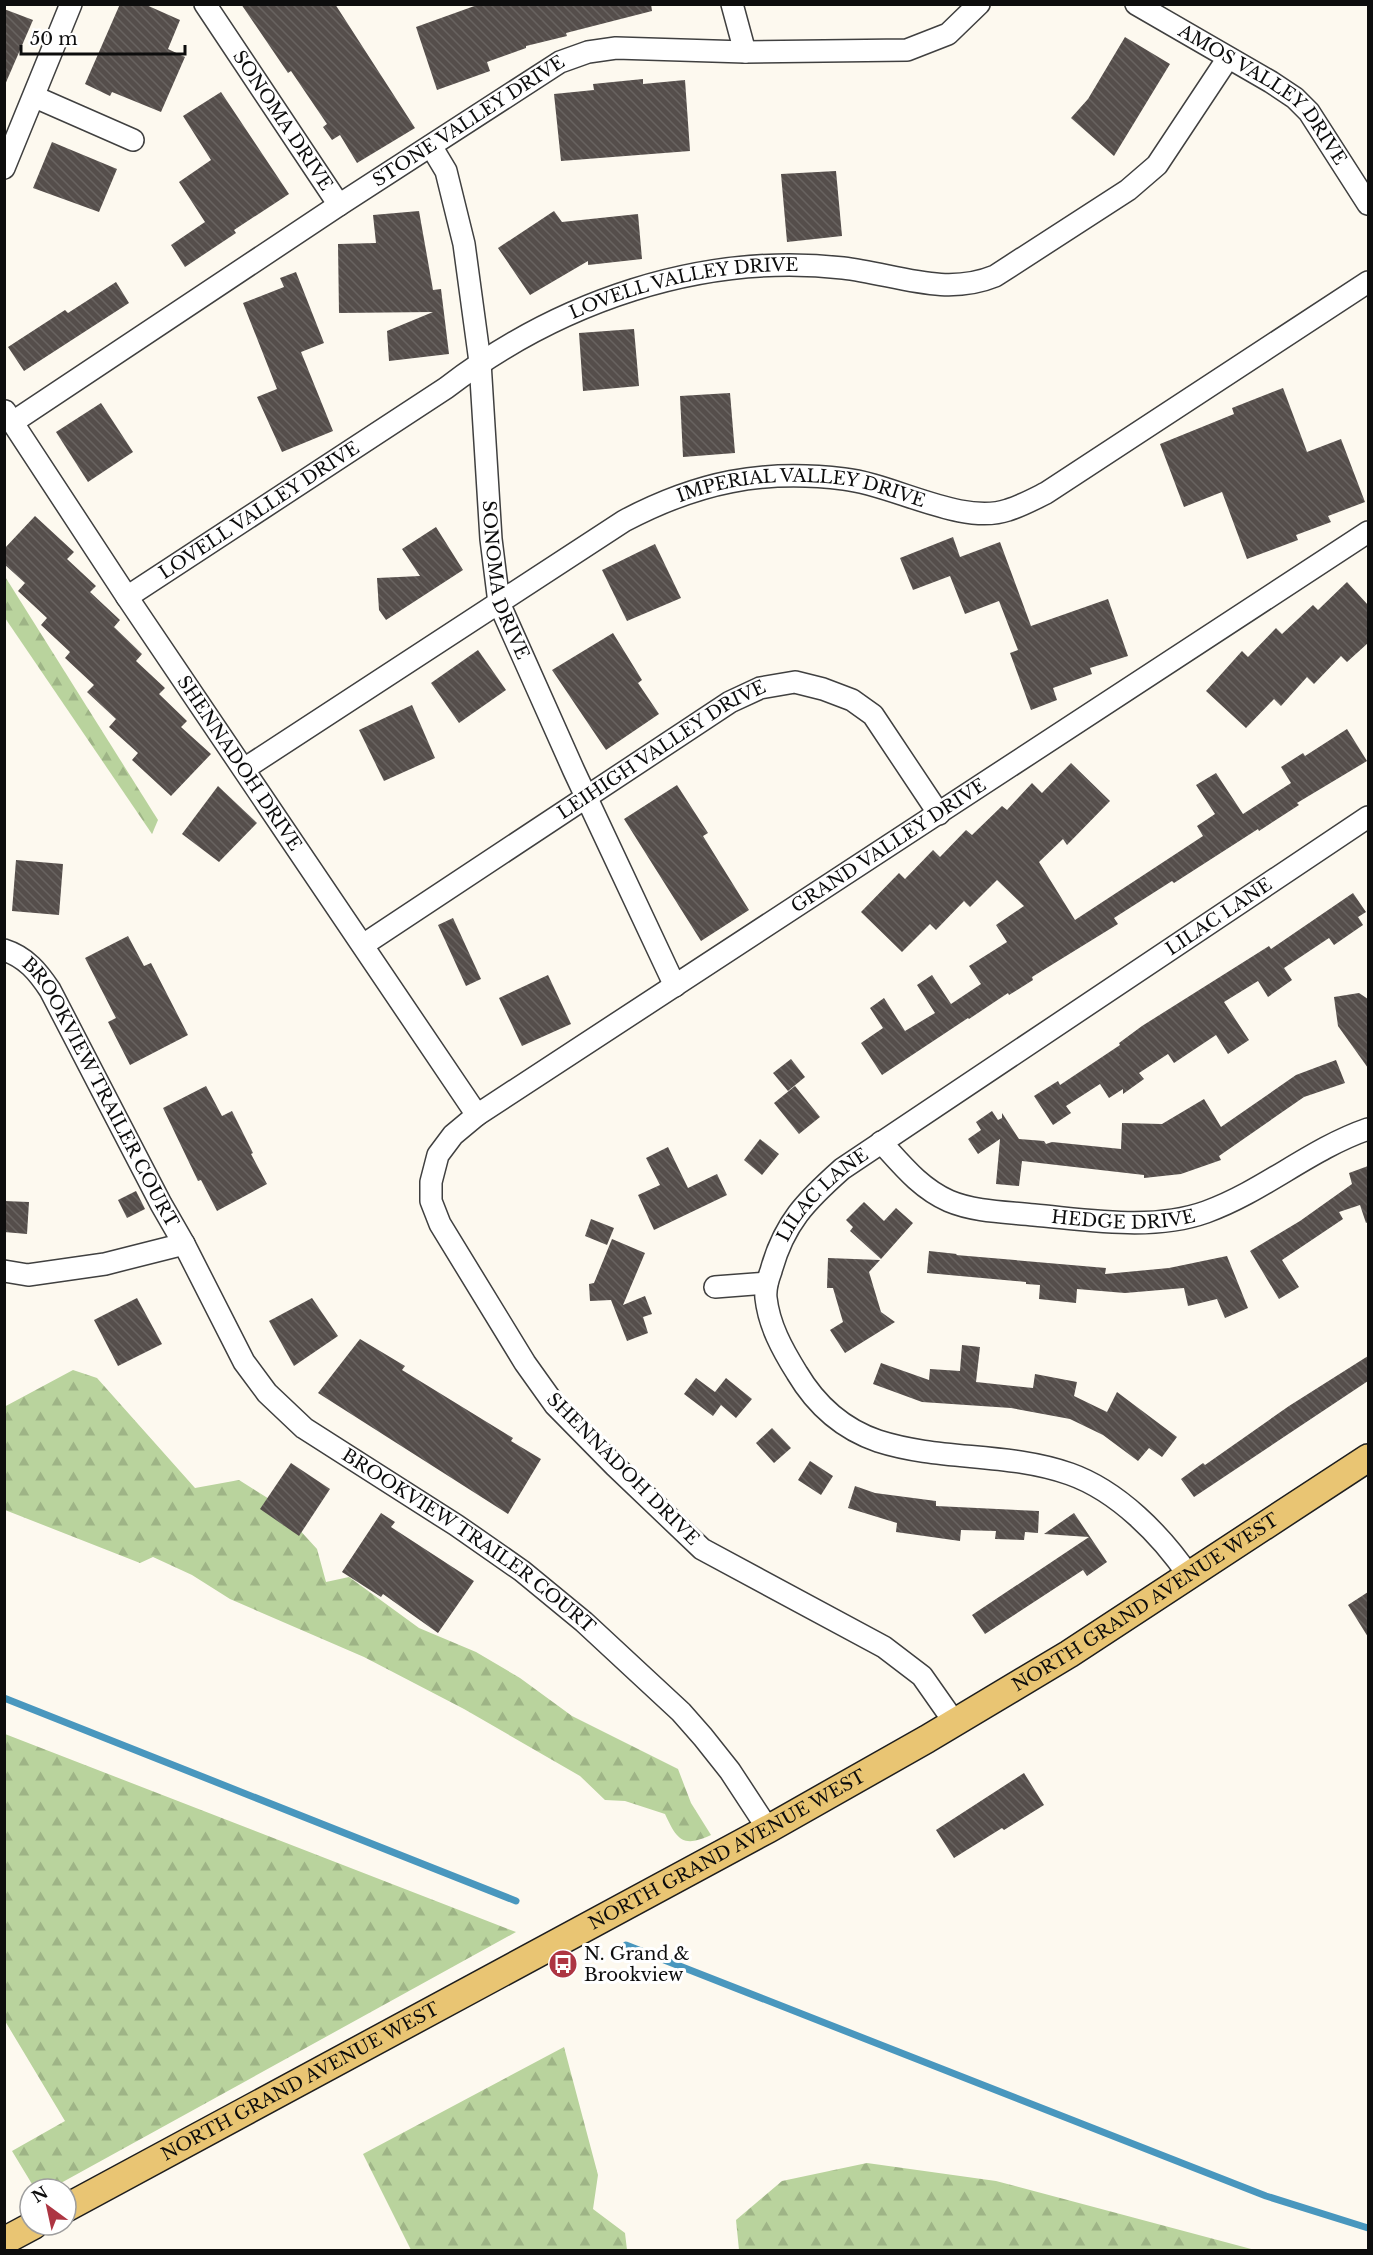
<svg xmlns="http://www.w3.org/2000/svg" width="1373" height="2255" font-family="'Libre Baskerville',serif">
	<defs>
		<pattern id="forest-firs" width="22" height="20" patternUnits="userSpaceOnUse" patternTransform="scale(1.5)"><rect width="22" height="20" fill="#b9d39d"/><path d="M5 1l3.5 6h-7zM16 11l3.5 6h-7z" fill="#9eb486"/></pattern>
		<pattern id="building-back-hatch" width="6" height="6" patternUnits="userSpaceOnUse" patternTransform="scale(1.5)"><rect width="6" height="6" fill="#554e4b"/><path d="M-1 5l2 2M0 0l6 6M5-1l2 2" fill="none" stroke="#686360"/></pattern>
	</defs>
	<rect width="100%" height="100%" fill="#fdf9ef"/>
	<g fill="url(#forest-firs)">
		<polygon points="4,575 158,820 152,834 5,618"/>
		<path d="M73,1370L97,1378L195,1488L239,1480L274,1502L317,1549L326,1582L349,1577L419,1628L476,1652L520,1678L572,1716L678,1769L691,1803L711,1835C683,1848 677,1840 665,1814L625,1801L605,1800L580,1776L464,1709L364,1657L230,1599L192,1575L153,1557L140,1563L5,1510L4,1407Z"/>
		<polygon points="4,1734 5,1734 516,1932 50,2189 35,2189 12,2151 65,2121 5,2021"/>
		<polygon points="564,2047 598,2175 593,2209 625,2233 627,2250 411,2250 363,2154"/>
		<polygon points="867,2163 996,2181 1255,2250 739,2250 736,2220 782,2181"/>
	</g>
	<g fill="none" stroke-linecap="round" stroke-linejoin="round">
		<g stroke="#4997be" stroke-width="7">
			<polyline points="4,1698 516,1901"/>
			<polyline points="626,1945 1266,2196 1368,2228"/>
		</g>
	</g>
	<g fill="url(#building-back-hatch)">
		<polygon points="120,4 144,4 180,20 168,49 185,57 161,112 112,92 110,96 85,84"/>
		<polygon points="241,4 335,4 415,128 357,163 340,135 332,140 323,127 327,124 291,71 288,73"/>
		<polygon points="480,4 651,4 652,11 566,33 567,36 526,46 526,48 487,62 490,71 437,90 416,27"/>
		<polygon points="4,9 33,20 4,87"/>
		<polygon points="1125,37 1170,64 1114,156 1071,118 1088,99"/>
		<polygon points="643,79 643,84 685,80 690,151 561,161 554,94 594,90 593,84"/>
		<polygon points="221,92 289,194 234,230 236,233 185,267 171,245 205,222 179,182 211,160 183,116"/>
		<polygon points="52,142 117,169 99,212 33,188"/>
		<polygon points="836,171 842,236 787,242 781,174"/>
		<polygon points="419,211 433,290 441,289 449,354 389,361 387,331 433,312 339,313 338,244 376,243 373,215"/>
		<polygon points="554,211 562,222 638,214 642,259 588,265 588,261 530,295 498,248"/>
		<polygon points="296,272 324,343 301,352 333,431 282,452 257,397 277,389 243,303 284,287 280,278"/>
		<polygon points="116,282 129,303 24,371 8,347 65,310 68,313"/>
		<polygon points="634,329 639,386 583,391 579,333"/>
		<polygon points="1283,388 1307,452 1341,439 1365,502 1328,516 1331,522 1296,535 1298,540 1247,559 1222,492 1184,507 1160,444 1234,414 1232,408"/>
		<polygon points="730,393 735,453 683,457 680,396"/>
		<polygon points="101,403 133,452 88,482 56,432"/>
		<polygon points="35,516 74,552 67,559 96,586 90,592 120,620 114,627 142,654 136,661 165,688 159,694 187,721 181,727 211,754 171,796 132,760 138,753 109,727 116,719 87,692 94,685 65,658 70,652 41,625 47,618 18,591 25,583 4,564 4,549"/>
		<polygon points="436,527 463,570 386,620 379,610 377,578 420,576 402,549"/>
		<polygon points="953,537 960,557 1000,542 1031,626 1108,599 1128,656 1090,668 1092,674 1053,688 1057,700 1031,710 1010,653 1018,650 999,601 965,614 950,576 913,590 900,558"/>
		<polygon points="655,544 681,598 627,621 602,570"/>
		<polygon points="1347,582 1368,605 1368,643 1347,662 1341,656 1314,684 1307,677 1281,706 1274,699 1246,728 1206,691 1242,651 1248,657 1276,628 1282,634 1313,605 1318,610"/>
		<polygon points="613,633 642,680 638,683 659,714 606,750 552,670"/>
		<polygon points="478,650 506,690 459,723 431,683"/>
		<polygon points="412,705 435,758 384,781 359,730"/>
		<polygon points="1347,729 1367,761 1297,803 1299,805 1259,831 1258,829 1174,883 1172,881 1114,918 1118,924 1032,977 1033,980 1009,995 1008,993 969,1019 968,1018 882,1075 861,1043 883,1028 870,1008 884,998 905,1031 935,1013 917,985 932,975 951,1004 981,984 969,966 1007,942 996,925 1024,906 997,880 970,907 964,901 936,930 930,924 902,952 861,912 899,873 905,879 933,850 940,857 966,830 972,835 1002,806 1007,810 1032,783 1042,793 1071,763 1110,801 1067,845 1063,839 1039,862 1075,920 1203,836 1197,826 1215,814 1196,785 1216,773 1243,814 1291,783 1281,767 1303,753 1305,756"/>
		<polygon points="677,785 708,833 703,836 749,910 701,941 624,819"/>
		<polygon points="218,786 257,823 219,862 182,834"/>
		<polygon points="16,860 63,864 59,915 12,911"/>
		<polygon points="1353,893 1366,912 1358,917 1363,925 1334,945 1329,938 1284,968 1292,980 1268,997 1258,981 1224,1002 1249,1040 1228,1054 1216,1035 1174,1063 1168,1054 1139,1073 1144,1079 1123,1094 1123,1089 1109,1098 1100,1084 1066,1106 1071,1113 1053,1125 1034,1096 1058,1081 1060,1085 1120,1045 1119,1043 1142,1026 1269,946 1271,949"/>
		<polygon points="453,918 481,979 466,986 438,925"/>
		<polygon points="128,936 144,966 151,963 188,1035 130,1065 108,1022 116,1018 85,958"/>
		<polygon points="548,975 571,1024 522,1046 499,998"/>
		<polygon points="1359,993 1368,999 1368,1068 1338,1026 1334,997"/>
		<polygon points="791,1059 805,1077 788,1091 773,1073"/>
		<polygon points="1336,1060 1345,1083 1304,1097 1219,1156 1221,1160 1181,1174 1144,1178 1144,1175 1022,1161 1019,1186 996,1184 1000,1139 978,1154 968,1139 981,1130 976,1122 992,1111 998,1120 1002,1118 1002,1113 1019,1139 1044,1141 1046,1144 1052,1142 1121,1149 1122,1123 1162,1124 1204,1099 1221,1127 1296,1075"/>
		<polygon points="206,1086 222,1116 232,1111 253,1153 251,1154 267,1184 217,1211 201,1180 198,1181 163,1108"/>
		<polygon points="795,1086 820,1117 799,1134 774,1103"/>
		<polygon points="760,1139 779,1154 762,1175 744,1160"/>
		<polygon points="668,1147 688,1188 717,1174 727,1195 654,1230 638,1195 660,1185 646,1158"/>
		<polygon points="1368,1166 1368,1222 1366,1223 1360,1205 1339,1212 1343,1219 1282,1260 1299,1287 1279,1299 1250,1251 1300,1221 1352,1184 1349,1173"/>
		<polygon points="136,1191 145,1209 127,1218 118,1200"/>
		<polygon points="4,1201 29,1202 27,1234 4,1232"/>
		<polygon points="864,1202 884,1221 896,1208 913,1223 881,1259 850,1231 853,1227 846,1220"/>
		<polygon points="591,1219 614,1228 607,1245 585,1236"/>
		<polygon points="612,1239 645,1253 623,1305 645,1296 652,1314 643,1317 648,1333 627,1341 611,1300 590,1301 589,1284 594,1283"/>
		<polygon points="929,1251 957,1254 956,1255 1106,1268 1105,1274 1169,1268 1227,1256 1248,1308 1225,1318 1217,1299 1188,1306 1184,1288 1125,1293 1077,1289 1076,1303 1039,1299 1040,1285 1026,1284 1026,1282 927,1273"/>
		<polygon points="828,1258 880,1260 869,1272 881,1312 895,1322 845,1353 830,1330 843,1322 833,1288 827,1288"/>
		<polygon points="137,1298 162,1344 118,1366 94,1320"/>
		<polygon points="312,1298 338,1336 294,1366 269,1321"/>
		<polygon points="360,1339 405,1366 402,1370 513,1438 511,1441 541,1459 508,1514 318,1393"/>
		<polygon points="962,1345 980,1347 976,1382 1033,1388 1035,1374 1077,1382 1074,1396 1107,1412 1117,1392 1177,1437 1162,1457 1149,1448 1138,1461 1103,1435 1070,1419 1011,1408 922,1402 873,1384 881,1363 929,1380 930,1369 960,1371"/>
		<polygon points="1368,1356 1368,1381 1194,1497 1181,1479 1203,1463 1205,1465 1289,1406"/>
		<polygon points="696,1378 715,1392 726,1378 752,1399 736,1418 721,1405 713,1416 684,1394"/>
		<polygon points="772,1428 791,1448 774,1463 756,1443"/>
		<polygon points="810,1461 833,1476 821,1495 798,1480"/>
		<polygon points="291,1463 330,1489 299,1536 260,1509"/>
		<polygon points="855,1486 875,1493 936,1501 936,1506 1039,1511 1038,1533 1025,1532 1024,1540 995,1539 996,1531 961,1530 960,1541 896,1532 897,1523 848,1508"/>
		<polygon points="381,1513 395,1522 391,1527 474,1581 438,1633 383,1594 381,1597 342,1572"/>
		<polygon points="1074,1513 1107,1562 1087,1576 1083,1570 985,1634 972,1615 1089,1537 1044,1534"/>
		<polygon points="1368,1592 1368,1637 1348,1605"/>
		<polygon points="1024,1773 1044,1805 1004,1830 1002,1828 954,1858 936,1830"/>
	</g>
	<g fill="none" stroke-linecap="round" stroke-linejoin="round">
		<g stroke="#404040" stroke-width="24">
			<g id="minor">
				<path id="s1" d="M205,4L339,205"/>
				<polyline points="732,4 745,52"/>
				<path id="s2" d="M1136,4L1271,82L1295,98L1309,112L1368,204"/>
				<polyline points="35,97 133,140"/>
				<path id="s3" d="M431,146L446,171L464,244L480,362L491,539L499,603L574,771L675,986"/>
				<polyline points="4,168 71,4"/>
				<path id="s4" d="M5,411L127,597L477,1115"/>
				<path id="s5" d="M13,422L339,205L560,62L588,52L616,48L745,52L907,50L948,34L979,4"/>
				<path id="s6" d="M127,597L446,388C558,302 701,252 843,268C895,274 944,297 995,276L1128,190L1157,165L1228,58"/>
				<path id="s7" d="M244,769L624,521C698,482 762,469 844,479C893,484 962,526 1008,510C1021,506 1034,499 1046,493L1368,282"/>
				<path id="s8" d="M363,945L730,702L760,688L795,682L823,689L852,700L873,715L939,814"/>
				<path id="s9" d="M4,950C26,957 38,972 50,990L161,1204L184,1244L244,1362L267,1393L304,1428L456,1525L522,1571L584,1622L681,1712L703,1737L730,1771L768,1829"/>
				<path id="s10" d="M881,1142C902,1165 920,1188 949,1201C975,1212 1007,1212 1034,1215C1090,1220 1153,1231 1206,1212C1264,1191 1310,1149 1368,1129"/>
				<polyline points="4,1271 28,1275 105,1264 184,1244"/>
				<polyline points="715,1287 767,1283"/>
				<path id="s11" d="M1189,1576C1161,1535 1118,1491 1070,1474C1008,1452 940,1461 878,1441C843,1429 816,1405 797,1373C782,1349 769,1325 766,1298C765,1289 768,1279 771,1271C784,1223 806,1201 842,1169L1368,817"/>
				<path id="s12" d="M955,1723L922,1676L884,1647L702,1549L615,1466L555,1405L525,1363L440,1224L431,1201V1182L438,1155L453,1135L477,1115L1368,532"/>
			</g>
		</g>
		<g stroke="#1e1e1e" stroke-width="30">
			<g id="major">
				<path id="s13" d="M66,2208L768,1829L927,1739L1069,1654L1368,1458"/>
				<polyline points="4,2241 34,2225"/>
			</g>
		</g>
		<use href="#minor" stroke="#fff" stroke-width="21"/>
		<use href="#major" stroke="#e9c573" stroke-width="27"/>
	</g>
	<defs>
		<g id="bus-disc" transform="scale(1.5)"><circle r="9.5" fill="#ad3542" stroke="#fff"/><path d="M-5-6H5V4H4V6H2V4H-2V6H-4V4H-5ZM-3.5-4V0h7V-4ZM-3.5 1.2v1.5H-2V1.2ZM2 1.2v1.5H3.5V1.2Z" fill="#fff"/></g>
	</defs>
	<g fill-rule="evenodd">
		<use href="#bus-disc" x="563" y="1964"/>
	</g>
	<g text-anchor="middle" stroke-width="6" stroke-linejoin="round" paint-order="stroke">
		<g font-size="18" fill="#0d0d0d" stroke="#fff">
			<text dy="6" stroke="none"><textPath href="#s2" startOffset="158">AMOS VALLEY DRIVE</textPath></text>
			<text dy="6" stroke="none"><textPath href="#s1" startOffset="140">SONOMA DRIVE</textPath></text>
			<text dy="6" stroke="none"><textPath href="#s5" startOffset="546">STONE VALLEY DRIVE</textPath></text>
			<text dy="6" stroke="none"><textPath href="#s6" startOffset="644">LOVELL VALLEY DRIVE</textPath></text>
			<text dy="6" stroke="none"><textPath href="#s7" startOffset="639">IMPERIAL VALLEY DRIVE</textPath></text>
			<text dy="6" stroke="none"><textPath href="#s6" startOffset="158">LOVELL VALLEY DRIVE</textPath></text>
			<text dy="6" stroke="none"><textPath href="#s3" startOffset="444">SONOMA DRIVE</textPath></text>
			<text dy="6" stroke="none"><textPath href="#s8" startOffset="357">LEIHIGH VALLEY DRIVE</textPath></text>
			<text dy="6" stroke="none"><textPath href="#s4" startOffset="423">SHENNADOH DRIVE</textPath></text>
			<text dy="6" stroke="none"><textPath href="#s12" startOffset="1352">GRAND VALLEY DRIVE</textPath></text>
			<text dy="6" stroke="none"><textPath href="#s11" startOffset="1152">LILAC LANE</textPath></text>
			<text dy="6" stroke="none"><textPath href="#s9" startOffset="176">BROOKVIEW TRAILER COURT</textPath></text>
			<text dy="6" stroke="none"><textPath href="#s11" startOffset="666">LILAC LANE</textPath></text>
			<text dy="6" stroke="none"><textPath href="#s10" startOffset="267">HEDGE DRIVE</textPath></text>
			<text transform="translate(623 1469) rotate(45)" y="6">SHENNADOH DRIVE</text>
			<text dy="6" stroke="none"><textPath href="#s9" startOffset="771">BROOKVIEW TRAILER COURT</textPath></text>
			<text dy="6" stroke="none"><textPath href="#s13" startOffset="1238">NORTH GRAND AVENUE WEST</textPath></text>
			<text dy="6" stroke="none"><textPath href="#s13" startOffset="752">NORTH GRAND AVENUE WEST</textPath></text>
			<text dy="6" stroke="none"><textPath href="#s13" startOffset="266">NORTH GRAND AVENUE WEST</textPath></text>
		</g>
		<g font-size="18" fill="#0d0d0d" stroke="#fff" text-anchor="start">
			<text x="584" y="1960">N. Grand &amp;<tspan x="584" dy="21">Brookview</tspan></text>
		</g>
	</g>
	<rect width="1373" height="2255" fill="none" stroke="#0d0d0d" stroke-width="12"/>
	<g transform="translate(48 2207) rotate(327)"><circle r="28" fill="#ffffff" stroke="#9e9e9e" stroke-width="1.5"/>
	<path d="M0-4.5L10 22L0 15L-10 22Z" fill="#ad3542"/>
	<text y="-9" font-size="16" font-weight="bold" text-anchor="middle" fill="#0d0d0d">N</text>
	</g>
	<path d="M21 45v9h164v-9" fill="none" stroke="#0d0d0d" stroke-width="3"/>
	<text x="30" y="45" font-size="18" fill="#0d0d0d" stroke="#ffffff" stroke-width="4.5" paint-order="stroke">50 m</text>
</svg>
